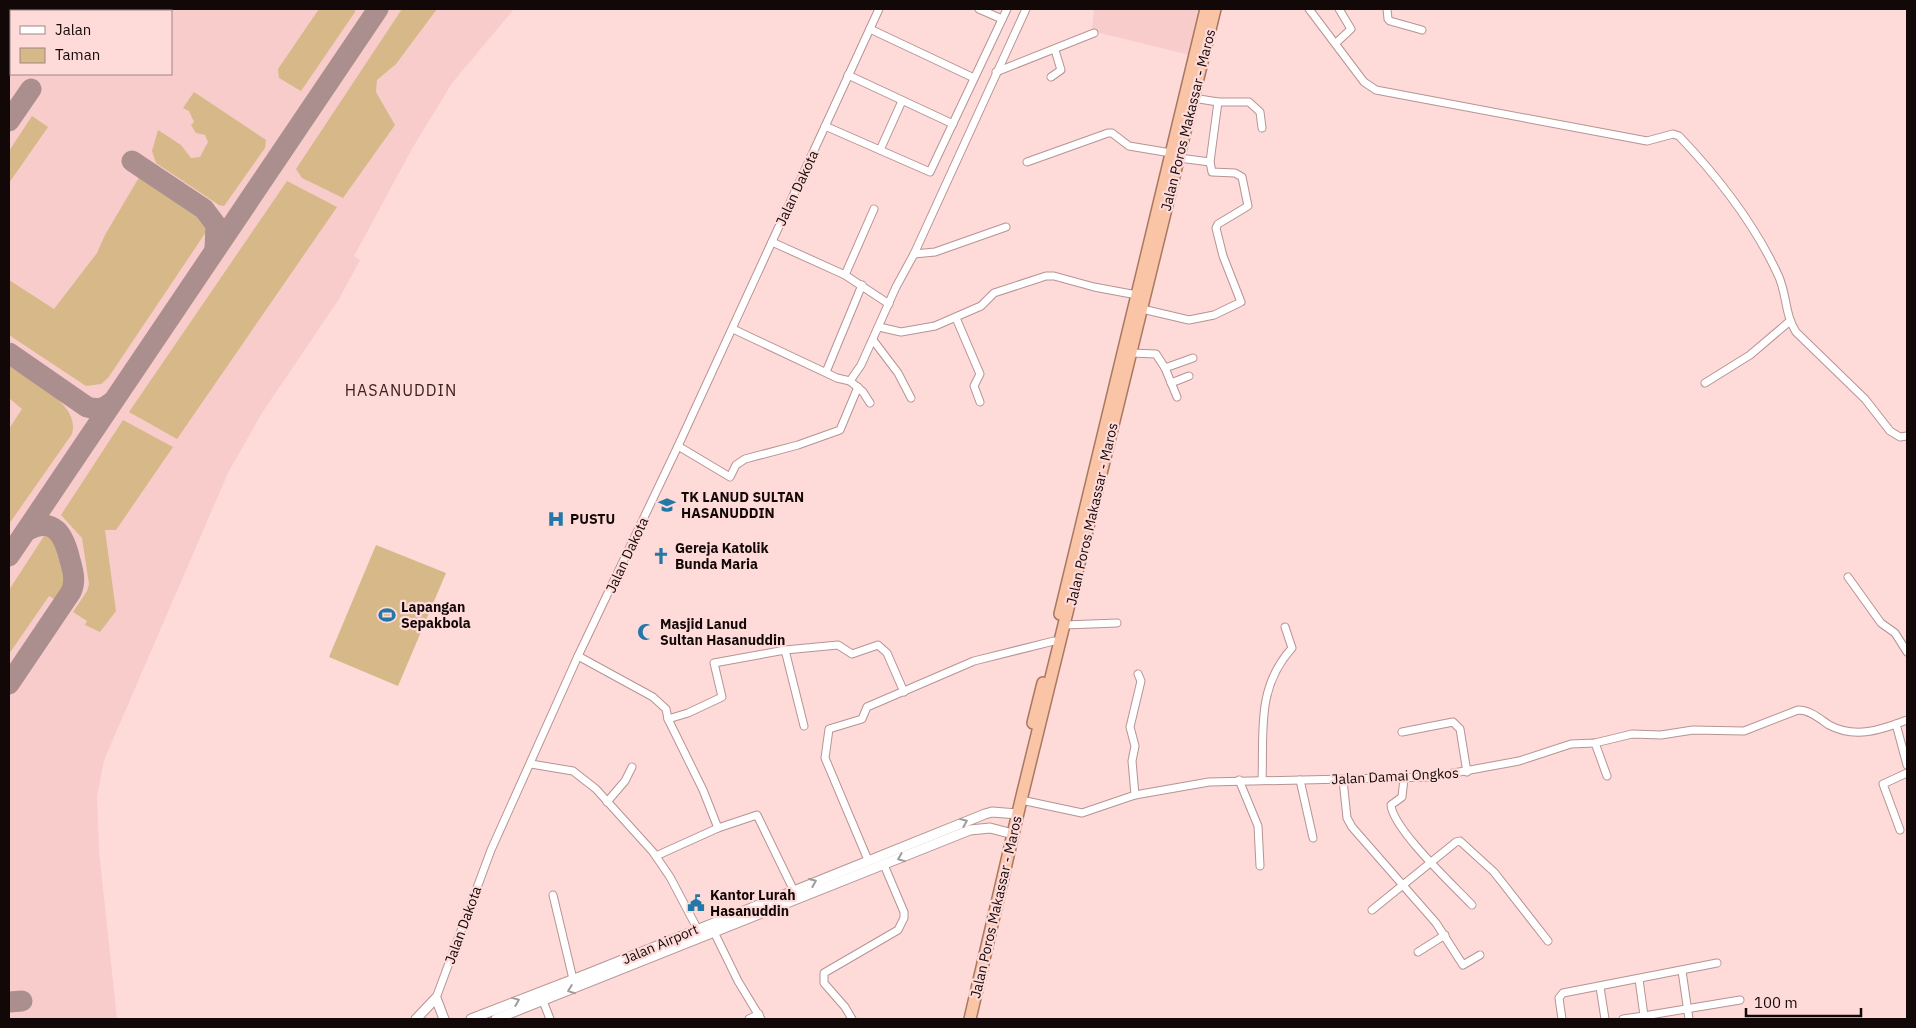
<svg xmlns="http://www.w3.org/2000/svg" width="1916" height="1028" font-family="'IBM Plex Sans',sans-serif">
	<rect width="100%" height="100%" fill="#fedad8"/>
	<g fill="#f8ccca" fill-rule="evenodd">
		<path d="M9,9H514L452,83L413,147L354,256L360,260L339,299L262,413L228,473L104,760L97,796L99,852L117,1019H9ZM11,11H171V74H11Z"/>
		<polygon points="1094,9 1201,9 1190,55 1092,31"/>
	</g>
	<g fill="#d7b889">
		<polygon points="319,9 355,9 355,12 301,91 279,78 278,69"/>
		<polygon points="402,9 437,9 396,64 377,80 376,92 395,125 343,198 302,178 296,169"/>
		<polygon points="194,92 266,140 265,148 224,206 219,205 156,163 152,151 158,130 181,145 191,158 200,157 208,142 205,135 196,133 191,125 194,122 189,111 183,108"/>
		<polygon points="32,116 48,127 9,183 9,151"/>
		<polygon points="141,174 144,174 197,210 208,229 108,378 101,384 86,386 9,335 9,280 54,309 97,253 105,235"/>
		<polygon points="287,181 337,207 177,439 129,412"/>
		<path d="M9,366C30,381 81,403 72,434L9,524V429L22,409L9,398Z"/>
		<polygon points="123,420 173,447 116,530 105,530 116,611 100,632 85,625 87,621 73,612 87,591 89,584 82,538 61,515"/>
		<polygon points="44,536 50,537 56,543 63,559 68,579 54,599 49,596 9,654 9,590"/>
		<polygon points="376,545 446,573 398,686 329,657"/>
	</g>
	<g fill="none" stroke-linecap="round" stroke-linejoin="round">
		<g stroke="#aa8f8e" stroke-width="21">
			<polyline points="9,121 31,89"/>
			<polyline points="132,161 204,209 216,225 215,249"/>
			<path d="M9,353L87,407C97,410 104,409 112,402"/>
			<polyline points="9,556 378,9"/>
			<path d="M9,684L71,592C76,581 73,571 70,560C64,535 54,515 26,531"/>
			<polyline points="9,1002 22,1001"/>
		</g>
		<g stroke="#b69493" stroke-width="9">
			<g id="minor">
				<polyline points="979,9 1002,19"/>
				<path d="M1309,9L1364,82L1376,90L1647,141L1673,134L1679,136C1719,178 1755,224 1779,277C1787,296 1785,315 1796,332L1865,399L1890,431L1900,437L1907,436"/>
				<polyline points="1387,9 1388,19 1390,21 1422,30"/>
				<polyline points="870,29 974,78"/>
				<polyline points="1336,43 1351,29 1339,9"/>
				<polyline points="996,72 1094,33"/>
				<polyline points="848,75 953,124"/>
				<polyline points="1051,77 1061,70 1055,50"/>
				<polyline points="1193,98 1218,102 1249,102 1260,112 1262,128"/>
				<polyline points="825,126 930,172 1007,9"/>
				<polyline points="880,150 902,101"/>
				<polyline points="1027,162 1108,133 1112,133 1129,146 1171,153"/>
				<polyline points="1210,162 1218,102"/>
				<polyline points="772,242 845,275 889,304"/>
				<polyline points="914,254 935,252 1006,227"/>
				<polyline points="845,275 874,209"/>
				<polyline points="1142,309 1189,320 1214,315 1241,302 1223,256 1216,228 1218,224 1248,206 1242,177 1235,173 1212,172 1210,162 1179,158"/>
				<polyline points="956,318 980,374 974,386 980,402"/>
				<polyline points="879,327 901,332 935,326 981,306 994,293 1046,276 1054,276 1094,287 1137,295"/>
				<polyline points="733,329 837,378 850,381 861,365 896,287 914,254 1026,9"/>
				<polyline points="873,340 898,373 911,398"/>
				<polyline points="1131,353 1156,354 1165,368 1193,358"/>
				<polyline points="1165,368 1177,397"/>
				<polyline points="826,372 862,285"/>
				<polyline points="850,381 863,392 870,403"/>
				<polyline points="1171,383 1189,376"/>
				<polyline points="1705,383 1750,355 1790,321"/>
				<polyline points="678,446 730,477 736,465 745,459 798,445 840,430 858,387"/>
				<polyline points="1848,577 1881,623 1895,633 1907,652"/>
				<polyline points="1065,625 1117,623"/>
				<polyline points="785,650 838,645 852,654 878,645 887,653 904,692"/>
				<polyline points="578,656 653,697 666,709 668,719 688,713 722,697 714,663 785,650 804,726"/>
				<polyline points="668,719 703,790 718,828 757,815 794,891"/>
				<polyline points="1896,724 1907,765"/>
				<polyline points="1402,732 1453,722 1460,729 1467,772"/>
				<polyline points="1595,743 1607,776"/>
				<polyline points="531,764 573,771 596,789 653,852 670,877 697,928"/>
				<path d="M1404,778L1402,797L1391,805C1393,829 1453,885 1472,905"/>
				<polyline points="1239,780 1258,826 1260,866"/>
				<path d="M1262,780C1264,731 1256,688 1292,648L1285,627"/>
				<polyline points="1300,780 1313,838"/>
				<polyline points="1343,780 1347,818 1352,827 1436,923 1463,965 1480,955"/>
				<polyline points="1135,795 1132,761 1135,746 1130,727 1141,681 1138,674"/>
				<path d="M1021,800L1082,813L1135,795L1209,782L1432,777L1519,761L1571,744L1595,743L1632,734L1661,735L1693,730L1744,731L1798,710C1810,710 1820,719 1829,725C1855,739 1881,730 1907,720"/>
				<polyline points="607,802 625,781 632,767"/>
				<polyline points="1900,830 1883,784 1907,773"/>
				<polyline points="656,856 718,828"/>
				<polyline points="868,860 825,758 829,729 862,719 867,707 974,661 1054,641"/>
				<polyline points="553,895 573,979"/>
				<polyline points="1372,910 1456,842 1460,841 1494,872 1548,941"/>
				<polyline points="714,932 738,981 761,1019"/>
				<polyline points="1418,952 1445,935"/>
				<polyline points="1682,971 1689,1019"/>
				<polyline points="1600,987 1605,1019"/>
				<polyline points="436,998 491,850 578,656 678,446 879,9"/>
				<polyline points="543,1001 550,1019"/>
				<polyline points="749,1019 759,1014"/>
				<polyline points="852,1019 845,1007 824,983 824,973 898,930 904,918 904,912 884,865"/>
				<polyline points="1562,1019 1559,998 1563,993 1717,963"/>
				<polyline points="1623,1019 1644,1016 1639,979"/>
				<polyline points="1645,1019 1644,1016 1740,1000"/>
			</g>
		</g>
		<g stroke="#b69493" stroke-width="11">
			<g id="tertiary">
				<polyline points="416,1019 436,998 444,1019"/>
				<polyline points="471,1019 590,973 985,814 992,812 1018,814"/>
				<polyline points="496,1019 970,830 990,828 1013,834"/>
			</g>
		</g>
		<g stroke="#a87861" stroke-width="14">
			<g id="trunk">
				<polyline points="1060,614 1206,9"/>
				<polyline points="1033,723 1043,683"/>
				<polyline points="970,1019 1021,800 1215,9"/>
			</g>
		</g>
		<use href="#minor" stroke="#fff" stroke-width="7"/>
		<use href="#tertiary" stroke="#fff" stroke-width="9"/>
		<use href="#trunk" stroke="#fac4a7" stroke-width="11"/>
	</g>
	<defs><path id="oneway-chevron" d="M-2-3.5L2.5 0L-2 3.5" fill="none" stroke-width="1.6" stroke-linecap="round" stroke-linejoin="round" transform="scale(1.25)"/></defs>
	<g stroke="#a19c9c">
		<use href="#oneway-chevron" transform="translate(964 822) rotate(-23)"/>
		<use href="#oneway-chevron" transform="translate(901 858) rotate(158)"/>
		<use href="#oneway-chevron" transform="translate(813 882) rotate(-23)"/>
		<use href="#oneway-chevron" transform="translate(571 990) rotate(159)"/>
		<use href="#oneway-chevron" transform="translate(516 1001) rotate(-22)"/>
	</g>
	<defs>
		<g id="school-bare" transform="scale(1.35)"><path d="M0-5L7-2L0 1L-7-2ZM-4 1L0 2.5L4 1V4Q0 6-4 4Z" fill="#2378a8" stroke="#fedad8" stroke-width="2.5" paint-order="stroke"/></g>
		<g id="hospital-bare" transform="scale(1.35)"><path d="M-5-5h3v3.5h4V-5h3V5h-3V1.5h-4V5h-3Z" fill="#2378a8" stroke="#fedad8" stroke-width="2.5" paint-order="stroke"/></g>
		<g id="church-bare" transform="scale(1.35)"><path d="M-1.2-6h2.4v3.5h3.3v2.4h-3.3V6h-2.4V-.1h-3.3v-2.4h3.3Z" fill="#2378a8" stroke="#fedad8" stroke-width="2.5" paint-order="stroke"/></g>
		<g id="stadium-bare" transform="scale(1.35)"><path d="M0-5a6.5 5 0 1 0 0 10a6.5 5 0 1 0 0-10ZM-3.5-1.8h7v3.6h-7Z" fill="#2378a8" stroke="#fedad8" stroke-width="2.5" paint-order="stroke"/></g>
		<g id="mosque-bare" transform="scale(1.35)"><path d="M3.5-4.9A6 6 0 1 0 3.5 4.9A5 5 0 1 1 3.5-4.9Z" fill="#2378a8" stroke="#fedad8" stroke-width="2.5" paint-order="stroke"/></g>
		<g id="civic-bare" transform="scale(1.35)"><path d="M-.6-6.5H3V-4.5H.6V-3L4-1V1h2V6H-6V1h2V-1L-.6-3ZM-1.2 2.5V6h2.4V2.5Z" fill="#2378a8" stroke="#fedad8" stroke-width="2.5" paint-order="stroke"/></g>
	</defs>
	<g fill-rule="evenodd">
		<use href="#school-bare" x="667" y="505"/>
		<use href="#hospital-bare" x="556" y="519"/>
		<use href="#church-bare" x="661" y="556"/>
		<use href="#stadium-bare" x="387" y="615"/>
		<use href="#mosque-bare" x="646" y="632"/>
		<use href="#civic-bare" x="696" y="903"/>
	</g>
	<g text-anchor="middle" stroke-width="4.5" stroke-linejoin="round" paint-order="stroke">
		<g font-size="14" fill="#130808" stroke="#fedad8">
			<text transform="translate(1188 120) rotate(-76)" y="5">Jalan Poros Makassar - Maros</text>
			<text transform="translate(797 188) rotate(-65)" y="5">Jalan Dakota</text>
			<text transform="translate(1092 514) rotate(-77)" y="5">Jalan Poros Makassar - Maros</text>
			<text transform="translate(627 555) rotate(-65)" y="5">Jalan Dakota</text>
			<text transform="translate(1395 776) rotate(-3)" y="5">Jalan Damai Ongkos</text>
			<text transform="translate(996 907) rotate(-77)" y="5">Jalan Poros Makassar - Maros</text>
			<text transform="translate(463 925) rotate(-70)" y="5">Jalan Dakota</text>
			<text transform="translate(660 944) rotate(-23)" y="5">Jalan Airport</text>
		</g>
		<g font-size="14" font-weight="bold" fill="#130808" stroke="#fedad8" text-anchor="start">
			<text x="681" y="502">TK LANUD SULTAN<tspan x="681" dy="16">HASANUDDIN</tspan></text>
			<text x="570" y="524">PUSTU</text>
			<text x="675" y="553">Gereja Katolik<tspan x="675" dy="16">Bunda Maria</tspan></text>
			<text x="401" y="612">Lapangan<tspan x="401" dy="16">Sepakbola</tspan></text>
			<text x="660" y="629">Masjid Lanud<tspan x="660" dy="16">Sultan Hasanuddin</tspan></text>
			<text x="710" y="900">Kantor Lurah<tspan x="710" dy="16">Hasanuddin</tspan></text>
		</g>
		<g font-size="16" letter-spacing="1" fill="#3c2121" stroke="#fedad8">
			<text x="401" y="396">HASANUDDIN</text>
		</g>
	</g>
	<rect width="1916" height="1028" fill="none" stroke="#130808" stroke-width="20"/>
	<rect x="10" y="10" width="162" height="65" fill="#fedad8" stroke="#a08685"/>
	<rect x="20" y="26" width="25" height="8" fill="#ffffff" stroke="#a08685"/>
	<text x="55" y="35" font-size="15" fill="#130808">Jalan</text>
	<rect x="20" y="48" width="25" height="15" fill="#d7b889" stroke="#a08685"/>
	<text x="55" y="60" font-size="15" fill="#130808">Taman</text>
	<path d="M1746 1008v8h115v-8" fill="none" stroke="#130808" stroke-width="2.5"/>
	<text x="1754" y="1008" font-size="15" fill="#130808" stroke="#fedad8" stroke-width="4" paint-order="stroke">100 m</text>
</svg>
